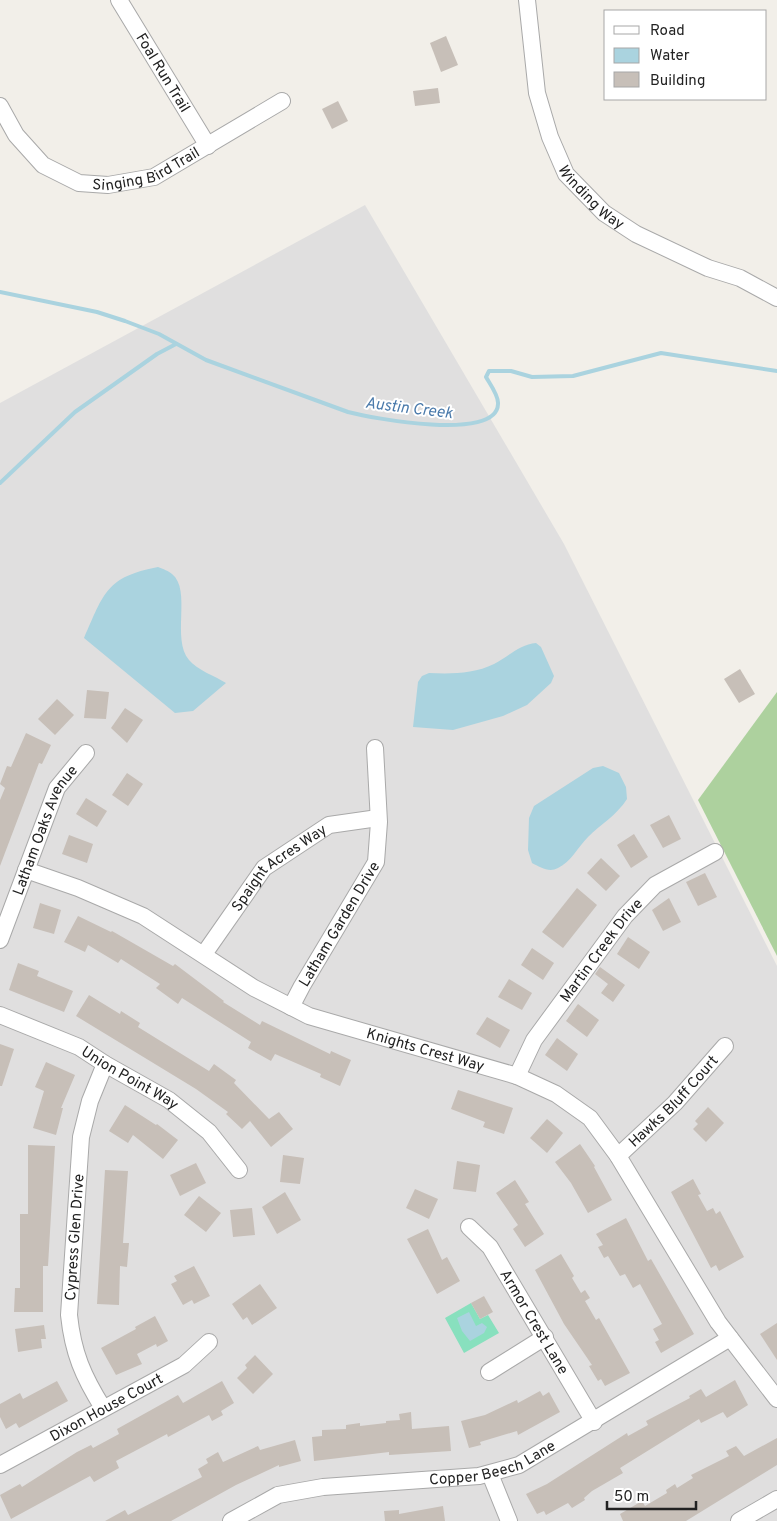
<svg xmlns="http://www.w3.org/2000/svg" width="777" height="1521" font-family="Overpass,sans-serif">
	<rect width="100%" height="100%" fill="#f2efe9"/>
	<polygon fill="#e0dfdf" points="365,205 564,544 777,966 777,1521 0,1521 0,403"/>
	<polygon fill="#add19e" points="777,692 777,956 698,800"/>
	<polygon fill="#88e0be" points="471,1303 480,1319 488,1315 499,1333 464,1353 445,1318"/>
	<g fill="#aad3df">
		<path d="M158,567C163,569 169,571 172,574C192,590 171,639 189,660C197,670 215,676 226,683L193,711L175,713L84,638C104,593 106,577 158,567Z"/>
		<path d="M536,643L541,647L554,676L551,683L527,705L503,716L453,730L413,727L418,682L422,676L429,673C450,674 474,674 494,664C508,657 520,644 536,643Z"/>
		<path d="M603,766L619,773L626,787L627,799C617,815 601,824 588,837C578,847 571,862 558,868C549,873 540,867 532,863L528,850L529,818L534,806L593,768Z"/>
		<polygon points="469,1312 476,1326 482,1323 487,1327 484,1333 470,1341 462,1331 457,1318"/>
	</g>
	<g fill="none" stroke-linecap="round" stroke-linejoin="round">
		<g stroke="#aad3df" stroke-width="4">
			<path d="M0,292L97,312L125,321L159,334L206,360L348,412C371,418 497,442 498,404C499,396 490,384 486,377L489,371H511L532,377L573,376L661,353L777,371"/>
			<polyline points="0,483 75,412 157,354 176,344"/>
		</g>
	</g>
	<g fill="#c7bfb8">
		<polygon points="446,36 458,65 441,72 430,43"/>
		<polygon points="438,88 440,103 415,106 413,91"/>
		<polygon points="338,101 348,121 332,129 322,109"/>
		<polygon points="740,669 755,694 739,703 724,679"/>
		<polygon points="87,690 109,692 106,719 84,718"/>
		<polygon points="57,699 74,715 55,735 38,719"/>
		<polygon points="125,708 143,720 127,743 111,728"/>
		<polygon points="26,733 51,745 42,764 39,763 0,866 0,800 5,788 0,784 7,766 11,767"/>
		<polygon points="127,773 143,784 128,806 112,795"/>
		<polygon points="86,798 107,811 97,827 76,814"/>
		<polygon points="669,815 681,839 663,848 650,825"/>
		<polygon points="634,834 648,857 631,868 617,845"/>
		<polygon points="69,835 93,844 87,863 62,854"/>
		<polygon points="601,858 620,876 606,891 587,873"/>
		<polygon points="705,873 717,897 698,906 686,882"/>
		<polygon points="577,888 597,905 563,948 542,932"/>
		<polygon points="669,898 681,922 663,931 652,910"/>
		<polygon points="40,903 61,910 54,934 33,928"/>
		<polygon points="78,916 111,932 112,931 173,966 175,964 224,1001 223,1002 260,1025 262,1021 330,1054 331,1051 351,1060 340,1086 320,1077 321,1074 275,1054 271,1061 248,1048 251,1042 182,998 178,1004 156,988 160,984 121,959 118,963 88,945 85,952 64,942"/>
		<polygon points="628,937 650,952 639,969 617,954"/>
		<polygon points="532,948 554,963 543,980 521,965"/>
		<polygon points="18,963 39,971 37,976 73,991 64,1012 9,990"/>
		<polygon points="600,967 625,985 613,1002 601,993 608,984 595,974"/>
		<polygon points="509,979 532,993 522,1010 498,997"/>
		<polygon points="89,995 120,1014 121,1011 140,1023 138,1027 209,1071 214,1064 236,1080 234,1083 269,1119 279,1112 293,1129 271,1147 250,1121 242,1129 226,1114 228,1112 196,1089 76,1016"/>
		<polygon points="578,1004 599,1020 587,1037 566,1021"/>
		<polygon points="487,1017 510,1030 500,1048 476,1034"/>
		<polygon points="557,1038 578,1054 567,1071 545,1055"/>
		<polygon points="0,1044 14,1049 2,1086 0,1086"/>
		<polygon points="46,1062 75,1075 61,1108 63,1108 56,1135 33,1128 44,1091 35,1087"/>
		<polygon points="458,1090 513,1108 504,1134 483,1127 485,1122 451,1109"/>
		<polygon points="125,1105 156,1125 157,1124 178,1140 163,1159 133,1135 128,1143 109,1131"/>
		<polygon points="708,1107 724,1123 706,1142 693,1129 698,1124 695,1121"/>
		<polygon points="547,1119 563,1133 547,1153 530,1138"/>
		<polygon points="580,1144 595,1166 594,1167 612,1200 588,1213 571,1183 555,1162"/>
		<polygon points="28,1145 55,1146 48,1266 43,1266 43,1312 14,1312 15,1288 20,1288 20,1214 28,1214"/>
		<polygon points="283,1155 304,1158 300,1184 280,1182"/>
		<polygon points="457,1161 480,1165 476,1192 453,1189"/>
		<polygon points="196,1163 206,1183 180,1196 170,1175"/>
		<polygon points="105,1170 128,1171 123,1243 129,1243 127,1267 120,1266 119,1305 97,1304"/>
		<polygon points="693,1179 701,1194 698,1195 707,1211 713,1208 716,1214 720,1211 744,1257 719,1271 716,1265 711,1268 671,1192"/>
		<polygon points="515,1180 529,1202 525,1204 544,1234 525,1247 513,1229 518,1225 496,1193"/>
		<polygon points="415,1189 438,1199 429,1219 406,1208"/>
		<polygon points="285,1192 301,1220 277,1234 262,1207"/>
		<polygon points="199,1196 221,1213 206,1232 184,1215"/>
		<polygon points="252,1208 255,1235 233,1237 230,1210"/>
		<polygon points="626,1218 648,1261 651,1259 694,1334 661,1353 655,1342 659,1340 653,1329 662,1324 640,1284 633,1288 625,1274 620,1276 608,1256 604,1258 598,1247 603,1245 596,1234"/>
		<polygon points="428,1229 442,1260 447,1257 460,1281 437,1294 407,1239"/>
		<polygon points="561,1254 574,1276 572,1278 581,1293 585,1290 590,1298 585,1301 596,1320 599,1318 630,1373 605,1386 601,1379 598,1381 589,1366 592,1365 564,1324 535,1270"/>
		<polygon points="194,1266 210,1296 194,1304 192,1300 183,1305 171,1284 177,1281 174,1276"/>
		<polygon points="260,1284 277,1308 252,1325 247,1317 243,1320 232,1304"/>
		<polygon points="484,1296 493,1312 480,1319 471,1303"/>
		<polygon points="155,1316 168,1341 157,1347 156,1344 137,1354 142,1364 116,1375 101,1348 136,1329 135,1327"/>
		<polygon points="777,1323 777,1360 760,1334"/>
		<polygon points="44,1325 46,1339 41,1339 42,1348 18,1352 15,1329"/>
		<polygon points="255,1355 273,1374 253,1394 237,1378 247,1368 245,1365"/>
		<polygon points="735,1380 748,1405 740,1410 727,1418 723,1412 701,1423 699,1419 620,1468 623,1473 592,1491 584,1498 585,1500 572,1508 568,1503 546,1515 544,1511 537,1514 526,1494 547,1484 627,1433 628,1436 648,1425 646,1421 690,1398 689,1396 701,1389 706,1397"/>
		<polygon points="57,1381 68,1401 19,1428 16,1423 6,1429 0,1417 0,1404 20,1393 23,1399"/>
		<polygon points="222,1381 234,1403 221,1411 223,1415 212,1421 209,1415 168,1437 167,1434 116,1461 119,1468 94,1482 90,1476 11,1519 0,1495 20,1484 22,1487 77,1452 91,1445 93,1448 119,1434 117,1429 178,1395 183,1403"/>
		<polygon points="540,1391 543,1396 549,1392 560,1412 518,1435 517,1431 480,1442 481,1445 469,1448 461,1421 485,1415 517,1400 518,1403"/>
		<polygon points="411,1412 412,1429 449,1426 451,1451 389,1455 389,1452 314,1461 312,1437 322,1436 322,1430 346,1429 346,1425 360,1423 360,1426 386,1423 386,1421 400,1420 399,1414"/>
		<polygon points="777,1438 777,1465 686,1521 623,1521 620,1514 642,1501 645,1506 667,1493 666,1490 675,1484 677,1488 693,1478 691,1475 729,1456 726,1451 736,1446 744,1456"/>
		<polygon points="295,1440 301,1461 279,1467 279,1465 236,1485 171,1521 105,1521 125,1510 128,1515 202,1477 198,1469 208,1463 206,1459 218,1452 223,1462 258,1446 260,1450"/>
		<polygon points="443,1506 445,1521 385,1521 384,1511 399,1510 399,1514"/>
	</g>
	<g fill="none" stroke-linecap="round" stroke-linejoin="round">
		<g stroke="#a9a9a9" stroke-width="18">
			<g id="minor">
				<path id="s1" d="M119,0L208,146"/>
				<path id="s2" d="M527,0L537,93L550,137L566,174L604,213L636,234L708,268L740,278L777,298"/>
				<path id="s3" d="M0,106L16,135L43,165L79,183L108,185L154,177L282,101"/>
				<path id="s4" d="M26,870L78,888L143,916L254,988L309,1016L517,1076L556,1094L590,1118L618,1156L718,1322L777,1399"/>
				<path id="s5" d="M0,940L57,788L86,753"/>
				<path id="s6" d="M204,954L264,868L329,825L378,818"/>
				<path id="s7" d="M291,1007L302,986L376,862L379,822L375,748"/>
				<path id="s8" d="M0,1015L79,1047L105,1064L169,1100L209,1132L239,1170"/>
				<path id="s9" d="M517,1076L534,1040L625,916L655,885L715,852"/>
				<path id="s10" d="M618,1156L675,1103L725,1046"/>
				<path id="s11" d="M469,1227L490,1247L594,1422"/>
				<polyline points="489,1372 545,1337"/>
				<path id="s12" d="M103,1408C83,1376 73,1353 69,1315L81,1137L90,1101L105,1064"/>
				<path id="s13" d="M0,1465L184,1365L209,1342"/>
				<polyline points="490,1474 509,1521"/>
				<path id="s14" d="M231,1521L278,1495L323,1487L479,1476L519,1465L730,1338"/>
				<polyline points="739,1521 777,1499"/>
			</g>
		</g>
		<use href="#minor" stroke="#fff" stroke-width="16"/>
	</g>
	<g text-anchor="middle" stroke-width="4" stroke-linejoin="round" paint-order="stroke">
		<g font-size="15" fill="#222" stroke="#fff">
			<text dy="5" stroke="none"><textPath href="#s1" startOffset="85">Foal Run Trail</textPath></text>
			<text dy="5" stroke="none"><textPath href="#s3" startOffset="184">Singing Bird Trail</textPath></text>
			<text dy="5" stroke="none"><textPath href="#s2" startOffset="214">Winding Way</textPath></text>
			<text dy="5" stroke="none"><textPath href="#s5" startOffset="119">Latham Oaks Avenue</textPath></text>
			<text dy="5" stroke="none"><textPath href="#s6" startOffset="116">Spaight Acres Way</textPath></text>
			<text dy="5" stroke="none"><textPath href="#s7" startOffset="96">Latham Garden Drive</textPath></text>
			<text dy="5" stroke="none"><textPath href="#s9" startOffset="152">Martin Creek Drive</textPath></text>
			<text dy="5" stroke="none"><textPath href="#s4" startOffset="441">Knights Crest Way</textPath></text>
			<text dy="5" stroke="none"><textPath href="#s8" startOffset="145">Union Point Way</textPath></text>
			<text dy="5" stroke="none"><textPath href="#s10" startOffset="78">Hawks Bluff Court</textPath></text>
			<text dy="5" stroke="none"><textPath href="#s12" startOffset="178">Cypress Glen Drive</textPath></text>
			<text dy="5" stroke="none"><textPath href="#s11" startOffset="116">Armor Crest Lane</textPath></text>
			<text dy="5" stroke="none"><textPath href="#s13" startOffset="121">Dixon House Court</textPath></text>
			<text dy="5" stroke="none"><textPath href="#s14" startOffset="272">Copper Beech Lane</textPath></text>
		</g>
		<g font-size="16" font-style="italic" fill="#4a7aab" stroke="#fff">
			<text transform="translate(409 407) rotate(7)" y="6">Austin Creek</text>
		</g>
	</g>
	<rect x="604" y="10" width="162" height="90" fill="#ffffff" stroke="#a7a7a7"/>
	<rect x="614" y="26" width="25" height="8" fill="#ffffff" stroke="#a7a7a7"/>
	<text x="650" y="35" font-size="15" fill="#222222">Road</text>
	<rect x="614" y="48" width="25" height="15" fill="#aad3df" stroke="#a7a7a7"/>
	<text x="650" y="60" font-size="15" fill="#222222">Water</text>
	<rect x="614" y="72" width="25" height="15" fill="#c7bfb8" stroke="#a7a7a7"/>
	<text x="650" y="85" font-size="15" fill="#222222">Building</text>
	<path d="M607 1501v8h89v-8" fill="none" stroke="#222222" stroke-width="2.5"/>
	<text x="614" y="1501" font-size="15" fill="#222222" stroke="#ffffff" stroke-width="4" paint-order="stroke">50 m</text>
</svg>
